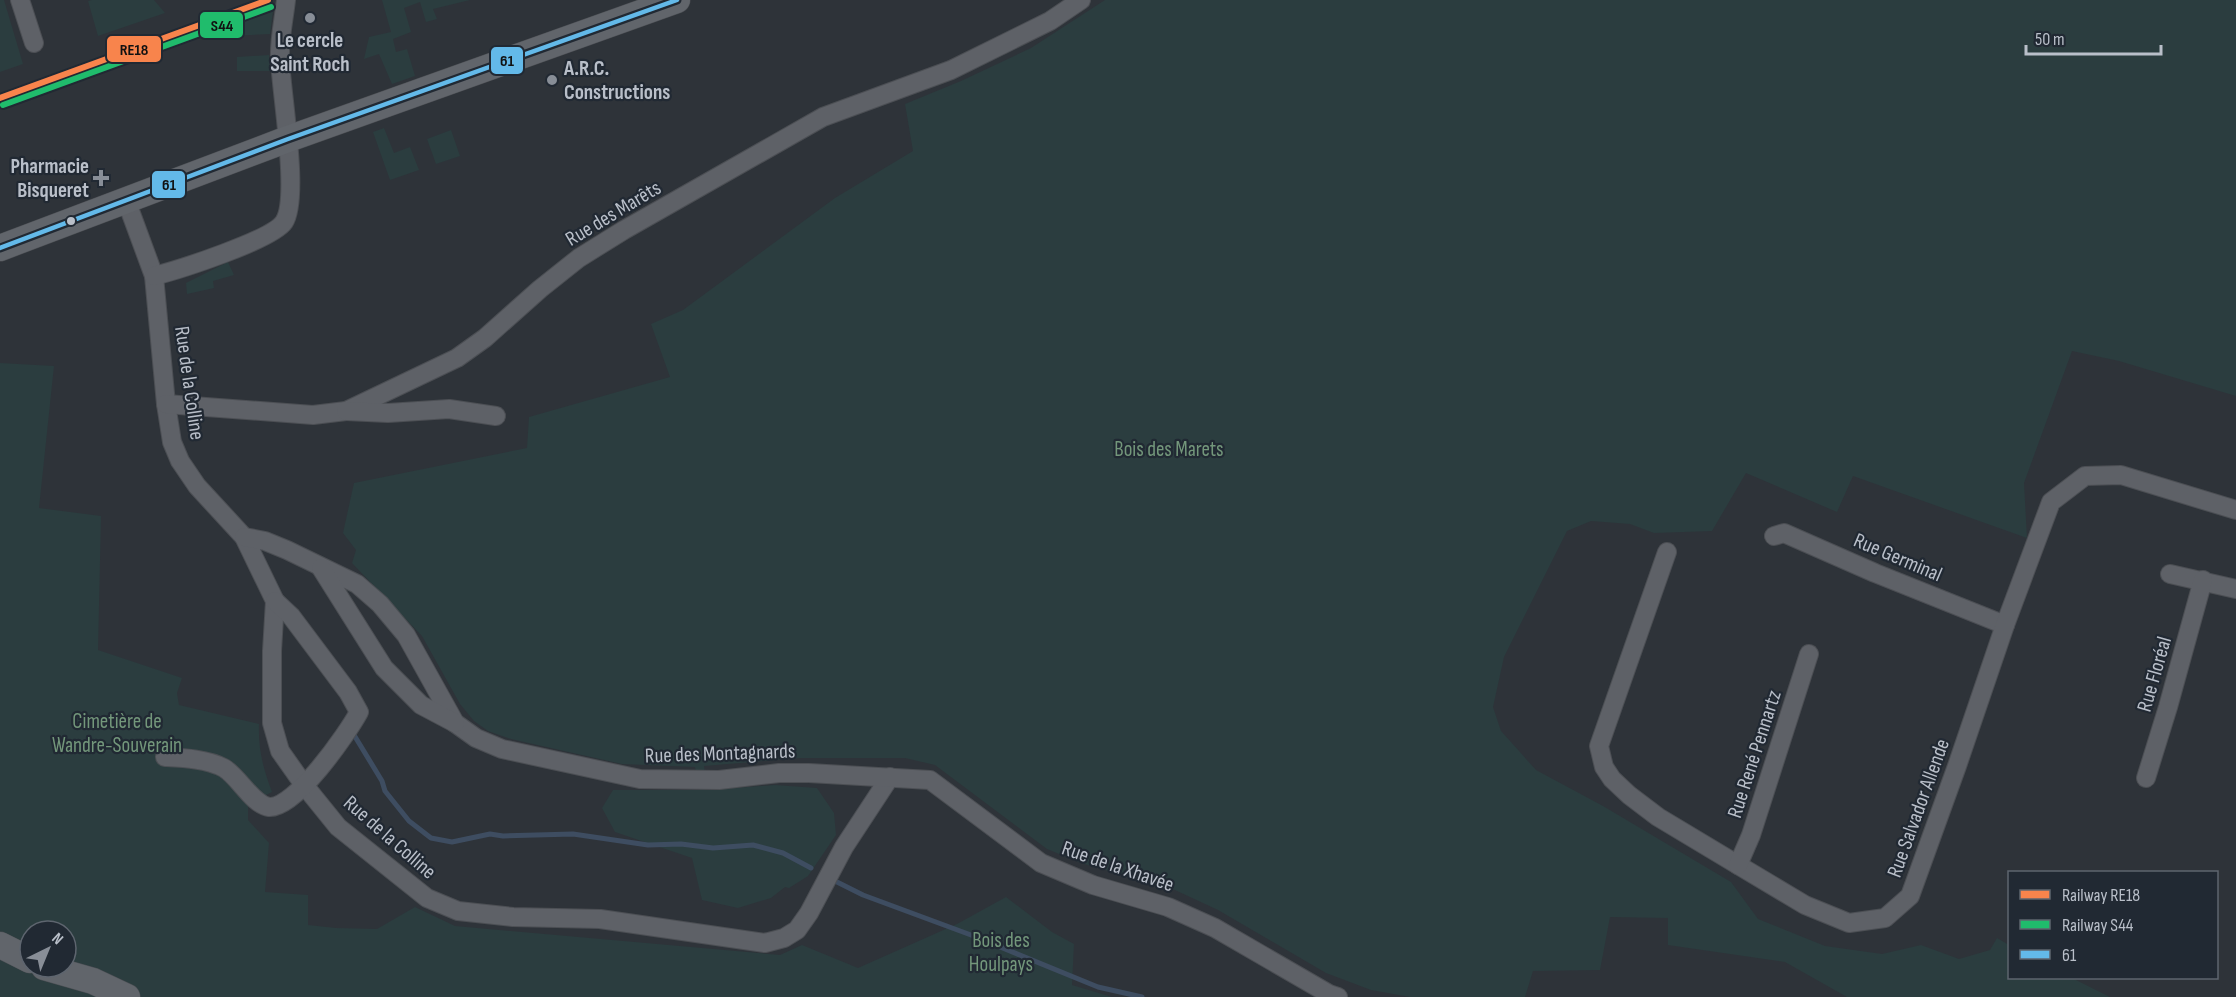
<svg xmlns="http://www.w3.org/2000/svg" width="2236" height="997" font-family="'Sofia Sans Condensed',sans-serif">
	<rect width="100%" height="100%" fill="#2e3339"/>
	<g fill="#2b3d3f" fill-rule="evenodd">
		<polygon points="0,0 4,0 23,64 0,72"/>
		<polygon points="92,0 154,0 165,13 98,36 88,1"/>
		<polygon points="382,0 470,0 433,9 437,19 426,22 420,2 404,8 411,32 393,39 396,52 407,49 415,76 392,84 379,54 364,59 369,37 391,32"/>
		<polygon points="1105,0 2236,0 2236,396 2119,361 2072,351 2024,483 2027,538 1853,476 1837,512 1746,473 1712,531 1654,533 1630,524 1591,521 1567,531 1504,657 1493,707 1501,731 1536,770 1603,806 1731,882 1758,919 1825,946 1882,954 1921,945 1959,959 1990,950 1997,938 2009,945 2010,978 2072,978 2110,997 1847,997 1785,962 1668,945 1668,918 1610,917 1600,970 1533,971 1525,997 1410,997 1371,990 1326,973 1218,910 1175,890 1081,863 1047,849 935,765 905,758 800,758 704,766 707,790 775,785 817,788 834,813 836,835 808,876 789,888 785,887 771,898 738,908 702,900 692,858 615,832 602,808 613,790 700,790 695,767 622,764 511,739 488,731 474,721 460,704 422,636 352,563 356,550 343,533 354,483 527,448 529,417 670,377 651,324 683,310 835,198 913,151 905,104 961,81 1031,48"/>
		<polygon points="273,11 270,34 231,36 229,26"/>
		<polygon points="269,55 270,71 237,71 237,57"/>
		<polygon points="384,128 394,153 410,147 419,170 390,180 373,132"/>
		<polygon points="451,130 460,156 436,164 427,139"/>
		<polygon points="228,262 234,275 213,281 214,288 187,294 186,283"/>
		<path d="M0,363L54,366L39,508L101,516L98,650L182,678L177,693L179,705L259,724C258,749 263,768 272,792L248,804V820L269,843L265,892L308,895V925L336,928L377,929L415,907L455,926L780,955L802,945L858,968L957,924L1006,897L1052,932L1074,944L1072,985L1112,997H0ZM30,931H66V967H30Z"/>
	</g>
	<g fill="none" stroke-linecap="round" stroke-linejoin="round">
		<g stroke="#3e4d61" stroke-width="5">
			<polyline points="351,730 382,781 385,791 409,821 431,838 452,842 490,834 503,836 573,834 648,845 681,844 713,848 753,845 783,853 811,868"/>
			<polyline points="835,881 863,895 971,935 1098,987 1142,997"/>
		</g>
		<g stroke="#4c4f54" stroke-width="20">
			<g id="street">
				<polyline points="20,0 34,43"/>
				<polyline points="126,200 154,276 166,404 172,442 180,461 197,486 244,537 275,601 272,651 272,723 280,751 304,785 338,827 427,898 458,911 513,917 600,919 765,943 784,938 797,930 809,913 844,847 890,777"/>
				<path d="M154,276C178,270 272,240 284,222C300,198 281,92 280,59C279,40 284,19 286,0"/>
				<polyline points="166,404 313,415 346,411 457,358 485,338 540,289 579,258 624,230 823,117 951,70 1050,21 1081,0"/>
				<polyline points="346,411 388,413 449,409 496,416"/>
				<polyline points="1774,536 1784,533 1875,573 2005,625"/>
				<polyline points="244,537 265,541 287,550 357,584 380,604 406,635 455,723 476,738 502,749 640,779 719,780 779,773 809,773 930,780 1041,863 1093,885 1168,907 1215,928 1329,994 1338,997"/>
				<polyline points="1667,552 1599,746 1604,767 1612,779 1629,795 1658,817 1738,865 1805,905 1849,923 1885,918 1910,896 1957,766 2005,625 2051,502 2085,476 2121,475 2236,510"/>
				<polyline points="321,568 384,668 421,705 455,723"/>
				<polyline points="2170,574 2236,589"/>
				<path d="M165,757C184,758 207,759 224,768C239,777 253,805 269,807C295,809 347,734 359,712L348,692L291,616L275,601"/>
				<polyline points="2146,778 2168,707 2203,580"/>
				<polyline points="1738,865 1751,835 1809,654"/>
			</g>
		</g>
		<g stroke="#4c4f54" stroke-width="27">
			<g id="secondary">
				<polyline points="0,248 288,139 677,0"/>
				<polyline points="0,945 30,960"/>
				<polyline points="44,967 93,981 127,997"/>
			</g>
		</g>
		<use href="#street" stroke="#5e6167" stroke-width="18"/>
		<use href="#secondary" stroke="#61656b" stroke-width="26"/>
		<g stroke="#212933" stroke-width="9">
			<polyline id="bus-1" points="0,248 288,139 677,0"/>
		</g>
		<use href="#bus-1" stroke="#63b9e9" stroke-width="4.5"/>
		<g stroke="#212933" stroke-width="10">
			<polyline id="rail-1" points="0,98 268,0"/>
		</g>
		<g stroke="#212933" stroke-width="10">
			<polyline id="rail-2" points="3,105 271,7"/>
		</g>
		<use href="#rail-1" stroke="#f8844c" stroke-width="6"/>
		<use href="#rail-2" stroke="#20bc6c" stroke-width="6"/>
	</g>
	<g fill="#888e97" stroke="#212933" stroke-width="2">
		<circle cx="310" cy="18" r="6"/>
		<circle cx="552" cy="80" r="6"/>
		<path d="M98 169h6v6h6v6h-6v6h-6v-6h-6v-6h6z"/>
	</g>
	<circle fill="#b9bfc9" stroke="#212933" stroke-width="2" cx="71" cy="221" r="5"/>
	<g text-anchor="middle" stroke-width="4.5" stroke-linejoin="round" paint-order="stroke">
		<g font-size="21" font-weight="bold" fill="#b9bfc9" stroke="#212933">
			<text x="310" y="47">Le cercle<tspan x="310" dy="24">Saint Roch</tspan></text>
			<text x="564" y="75" text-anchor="start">A.R.C.<tspan x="564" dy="24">Constructions</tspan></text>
			<text x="89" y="173" text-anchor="end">Pharmacie<tspan x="89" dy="24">Bisqueret</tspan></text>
		</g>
		<g font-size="21" fill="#b9bfc9" stroke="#212933">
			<text transform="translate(613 213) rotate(-31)" y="7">Rue des Marêts</text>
			<text transform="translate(190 383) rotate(82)" y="7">Rue de la Colline</text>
			<text transform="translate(1898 557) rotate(23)" y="7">Rue Germinal</text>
			<text transform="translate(2154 674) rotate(-74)" y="7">Rue Floréal</text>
			<text transform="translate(720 753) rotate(-2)" y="7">Rue des Montagnards</text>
			<text transform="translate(1754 754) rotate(-72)" y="7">Rue René Pennartz</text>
			<text transform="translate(1918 808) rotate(-70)" y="7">Rue Salvador Allende</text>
			<text transform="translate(390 837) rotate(41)" y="7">Rue de la Colline</text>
			<text transform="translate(1118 866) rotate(19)" y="7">Rue de la Xhavée</text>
		</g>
		<g font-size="21" fill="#73977b" stroke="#212933">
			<text x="1169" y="456">Bois des Marets</text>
			<text x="117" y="728">Cimetière de<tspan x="117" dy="24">Wandre-Souverain</tspan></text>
			<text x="1001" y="947">Bois des<tspan x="1001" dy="24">Houlpays</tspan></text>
		</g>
	</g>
	<g stroke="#212933" stroke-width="2">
		<rect x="199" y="11" width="45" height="28" rx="6" fill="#20bc6c"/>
		<rect x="106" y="35" width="56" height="28" rx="6" fill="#f8844c"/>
		<rect x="490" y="46" width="34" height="29" rx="6" fill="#63b9e9"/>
		<rect x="151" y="170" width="35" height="29" rx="6" fill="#63b9e9"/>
	</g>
	<g font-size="16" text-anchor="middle" font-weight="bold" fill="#111">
		<text x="222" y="31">S44</text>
		<text x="134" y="55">RE18</text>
		<text x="507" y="66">61</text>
		<text x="169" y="190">61</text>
	</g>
	<rect x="2008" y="871" width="210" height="108" fill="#212933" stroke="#5e656f" stroke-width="1.5"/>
	<rect x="2020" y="890" width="30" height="9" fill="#f8844c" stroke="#5e656f" stroke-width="1.5"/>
	<text x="2062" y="901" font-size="18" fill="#b9bfc9">Railway RE18</text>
	<rect x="2020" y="920" width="30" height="9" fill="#20bc6c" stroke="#5e656f" stroke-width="1.5"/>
	<text x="2062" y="931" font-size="18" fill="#b9bfc9">Railway S44</text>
	<rect x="2020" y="950" width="30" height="9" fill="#63b9e9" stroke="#5e656f" stroke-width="1.5"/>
	<text x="2062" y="961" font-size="18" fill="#b9bfc9">61</text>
	<g transform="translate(48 949) rotate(43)"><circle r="28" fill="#212933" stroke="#5e656f" stroke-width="1.5"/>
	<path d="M0-4.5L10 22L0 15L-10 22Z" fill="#888e97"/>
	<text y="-9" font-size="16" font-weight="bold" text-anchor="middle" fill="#b9bfc9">N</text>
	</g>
	<path d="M2026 45v9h135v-9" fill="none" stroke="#b9bfc9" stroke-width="3"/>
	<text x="2035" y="45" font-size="18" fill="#b9bfc9" stroke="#212933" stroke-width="4.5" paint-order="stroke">50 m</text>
</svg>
